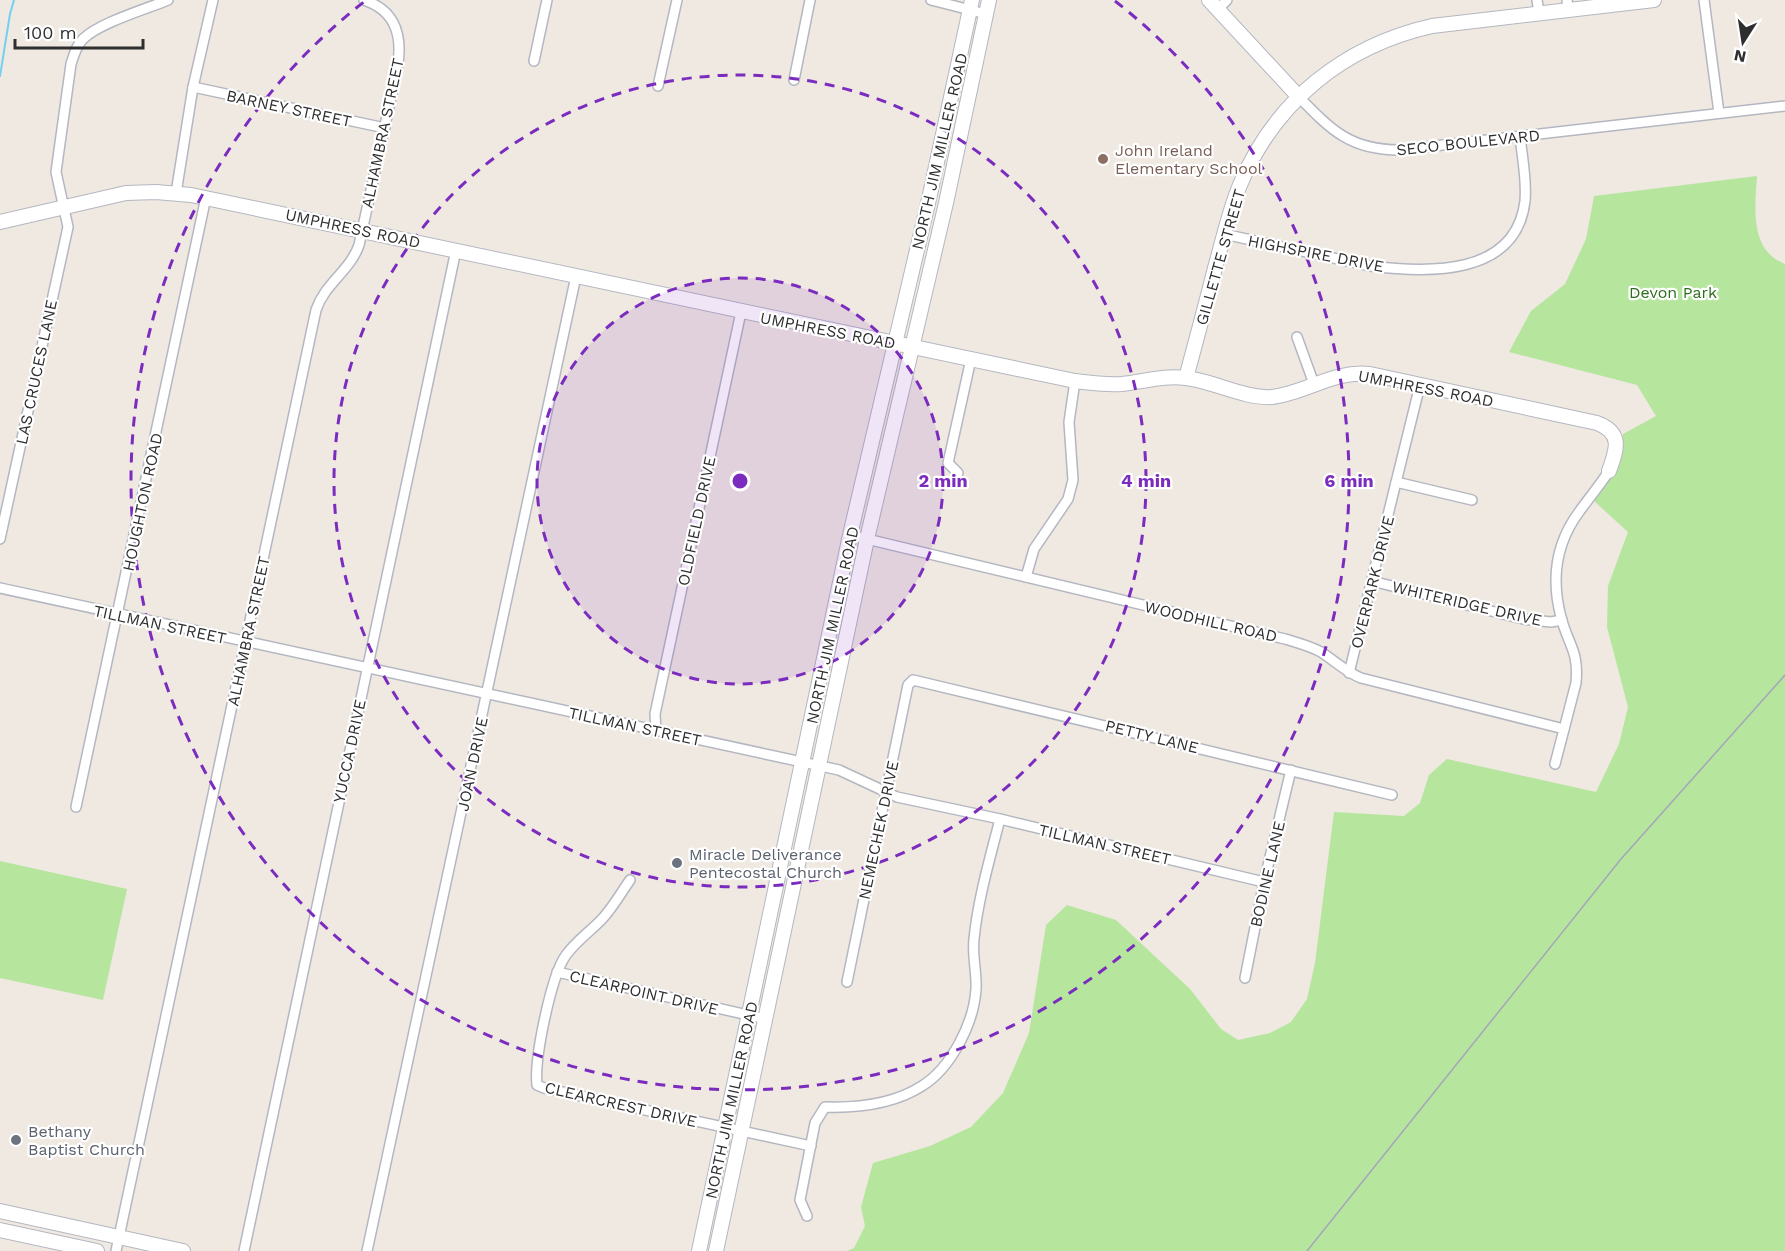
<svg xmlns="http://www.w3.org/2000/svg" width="1785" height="1251" font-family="'Work Sans',sans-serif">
	<rect width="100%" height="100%" fill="#efe9e1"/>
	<g fill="#b6e59e">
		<path d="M1757,176C1755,207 1749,250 1785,264V1251H847L854,1248L865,1226L861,1207L873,1163L930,1146L971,1127L1003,1093L1029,1033L1046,925L1067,905L1116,920L1190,989L1221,1029L1238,1040L1270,1033L1291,1022L1307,999L1315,963L1334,812L1404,816L1420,803L1429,775L1447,759L1596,792L1619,744L1628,707L1607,627L1608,586L1628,532L1594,501C1612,475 1621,466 1623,434L1656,416L1637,385L1509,352L1531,311L1565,284L1586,239L1594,196Z"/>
		<polygon points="0,861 127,889 103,1000 0,978"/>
	</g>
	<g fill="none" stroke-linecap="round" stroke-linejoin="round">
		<polyline stroke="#75cff0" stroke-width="2" points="0,76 10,14 14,0"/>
		<g stroke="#b4b7c1" stroke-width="12">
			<g id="street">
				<polyline points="931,0 986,14"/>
				<polyline points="1537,0 1539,13"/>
				<polyline points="1567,0 1568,9"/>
				<polyline points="1704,0 1719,113"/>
				<polyline points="1218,9 1227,0"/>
				<polyline points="534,61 547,0"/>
				<polyline points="794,80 810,0"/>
				<polyline points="658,86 677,0"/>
				<polyline points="193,87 385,128"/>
				<path d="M1298,96C1331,130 1350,150 1399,150L1785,106"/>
				<polyline points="176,193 193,87 213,0"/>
				<path d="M1224,234L1370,266C1427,273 1516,277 1525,201C1527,179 1522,157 1520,136"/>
				<polyline points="1297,337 1314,384"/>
				<polyline points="958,473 948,463 971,359"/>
				<polyline points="1396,482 1472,500"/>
				<path d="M850,535L1285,639C1298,643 1310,646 1321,652C1335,661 1346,672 1361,678L1564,729"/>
				<path d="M0,539L68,227L56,172L71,64C74,55 76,46 83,39C99,23 146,9 168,0"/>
				<polyline points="1026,577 1034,549 1068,499 1073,480 1069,422 1075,381"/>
				<polyline points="1372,581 1523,619 1551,622 1562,620"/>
				<polyline points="0,588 839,770 897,797 1000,819 1264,882"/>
				<polyline points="1349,673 1420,385"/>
				<polyline points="656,731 655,714 741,312"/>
				<path d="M1555,764L1576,683C1579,650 1568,645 1561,617C1551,579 1556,543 1579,512C1589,498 1600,485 1609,471"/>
				<polyline points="76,807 206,197"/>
				<path d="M630,880C621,893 613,907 603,918C591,931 577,940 566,955C551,976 534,1059 537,1085L544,1088L811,1146"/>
				<polyline points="557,972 766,1019"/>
				<polyline points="1245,978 1264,882 1291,770"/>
				<polyline points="847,982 908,685 913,680 1392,795"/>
				<path d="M807,1216L800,1200L815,1123L825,1107C857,1108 894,1104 922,1086C951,1068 974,1023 976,989C977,973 972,956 974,939C978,899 990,858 1000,819"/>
				<path d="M116,1251L316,310C325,283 350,271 359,245L397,70C403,38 397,11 364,0"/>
				<polyline points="244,1251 456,250"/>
				<polyline points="367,1251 576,276"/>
			</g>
		</g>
		<g stroke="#b4b7c1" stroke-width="16">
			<g id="secondary">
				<polyline points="1209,0 1298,96"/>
				<path d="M0,222L126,193L156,192L191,195L1075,381C1091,383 1106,385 1122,384C1143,382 1164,375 1186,378C1213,381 1245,399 1272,397C1306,393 1334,370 1370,374L1597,423C1623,433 1617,449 1609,471"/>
				<path d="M1186,378C1196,341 1206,304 1215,268C1223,240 1229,211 1240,185C1275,101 1344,46 1432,26L1654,0"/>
				<polyline points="0,1211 183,1251"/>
				<polyline points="0,1230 97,1251"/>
				<polyline points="699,1251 850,535 929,199 972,0"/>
				<polyline points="716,1251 867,539 946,203 989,0"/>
			</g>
		</g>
		<use href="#street" stroke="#fff" stroke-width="9"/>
		<use href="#secondary" stroke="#fff" stroke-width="14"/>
		<polyline stroke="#a3a6b8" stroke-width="1.5" points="1307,1251 1621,859 1785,675"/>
	</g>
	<circle cx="740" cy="481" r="203" fill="#7b2cbf" fill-opacity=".12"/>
	<g fill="none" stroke="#7b2cbf" stroke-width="3" stroke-dasharray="10 8">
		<circle cx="740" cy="481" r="203"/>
		<circle cx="740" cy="481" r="406"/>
		<path d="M1115 1A609 609 0 1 1 365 1"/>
	</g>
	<circle fill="#8d6e63" stroke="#fff" stroke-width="2" cx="1103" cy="159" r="6"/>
	<g fill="#6b7280" stroke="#fff" stroke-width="2">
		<circle cx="677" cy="863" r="6"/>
		<circle cx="16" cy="1140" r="6"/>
	</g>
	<g text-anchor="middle" stroke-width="4.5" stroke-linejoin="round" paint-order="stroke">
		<g font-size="16" fill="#2e2e2e" stroke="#fff">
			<text transform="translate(289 108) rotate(12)" y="6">BARNEY STREET</text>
			<text transform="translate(382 133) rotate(-78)" y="6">ALHAMBRA STREET</text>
			<text transform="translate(1468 142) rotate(-6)" y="6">SECO BOULEVARD</text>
			<text transform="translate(939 151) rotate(-77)" y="6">NORTH JIM MILLER ROAD</text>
			<text transform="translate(353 228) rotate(12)" y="6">UMPHRESS ROAD</text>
			<text transform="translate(1316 253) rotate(11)" y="6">HIGHSPIRE DRIVE</text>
			<text transform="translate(1220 257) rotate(-74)" y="6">GILLETTE STREET</text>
			<text transform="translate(828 330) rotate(11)" y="6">UMPHRESS ROAD</text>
			<text transform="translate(36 372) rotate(-78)" y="6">LAS CRUCES LANE</text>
			<text transform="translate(1426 388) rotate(11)" y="6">UMPHRESS ROAD</text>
			<text transform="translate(142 502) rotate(-78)" y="6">HOUGHTON ROAD</text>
			<text transform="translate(696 521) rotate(-78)" y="6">OLDFIELD DRIVE</text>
			<text transform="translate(1372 582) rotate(-76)" y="6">OVERPARK DRIVE</text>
			<text transform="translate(1467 603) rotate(13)" y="6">WHITERIDGE DRIVE</text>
			<text transform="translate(1211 621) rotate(13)" y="6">WOODHILL ROAD</text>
			<text transform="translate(160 624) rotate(12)" y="6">TILLMAN STREET</text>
			<text transform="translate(832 625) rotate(-78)" y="6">NORTH JIM MILLER ROAD</text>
			<text transform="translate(248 631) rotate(-78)" y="6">ALHAMBRA STREET</text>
			<text transform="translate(635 726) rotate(12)" y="6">TILLMAN STREET</text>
			<text transform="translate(1152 736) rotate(14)" y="6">PETTY LANE</text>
			<text transform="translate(349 751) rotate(-78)" y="6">YUCCA DRIVE</text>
			<text transform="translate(472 764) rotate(-78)" y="6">JOAN DRIVE</text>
			<text transform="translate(878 830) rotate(-78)" y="6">NEMECHEK DRIVE</text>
			<text transform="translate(1105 844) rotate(13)" y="6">TILLMAN STREET</text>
			<text transform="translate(1267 874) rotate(-77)" y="6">BODINE LANE</text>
			<text transform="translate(644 992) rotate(13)" y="6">CLEARPOINT DRIVE</text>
			<text transform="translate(731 1100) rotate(-78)" y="6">NORTH JIM MILLER ROAD</text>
			<text transform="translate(621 1104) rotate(13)" y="6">CLEARCREST DRIVE</text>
		</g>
		<g font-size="16" fill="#785e54" stroke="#fff" text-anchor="start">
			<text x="1115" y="156">John Ireland<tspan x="1115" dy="18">Elementary School</tspan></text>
		</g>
		<g font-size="16" fill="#2c6e1b" stroke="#fff">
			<text x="1673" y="298">Devon Park</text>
		</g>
		<g font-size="16" fill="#5b616d" stroke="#fff" text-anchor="start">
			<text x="689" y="860">Miracle Deliverance<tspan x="689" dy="18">Pentecostal Church</tspan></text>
			<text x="28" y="1137">Bethany<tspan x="28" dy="18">Baptist Church</tspan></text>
		</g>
	</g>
	<circle cx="740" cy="481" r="9" fill="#7b2cbf" stroke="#fff" stroke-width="3"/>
	<g font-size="18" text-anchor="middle" font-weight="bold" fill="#7b2cbf" stroke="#fff" stroke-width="4.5" stroke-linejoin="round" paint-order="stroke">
		<text x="943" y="487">2 min</text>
		<text x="1146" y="487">4 min</text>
		<text x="1349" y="487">6 min</text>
	</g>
	<g transform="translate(1743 42) rotate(192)" stroke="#ffffff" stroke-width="4.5" paint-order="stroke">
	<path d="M0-4.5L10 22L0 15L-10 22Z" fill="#2e2e2e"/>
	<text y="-9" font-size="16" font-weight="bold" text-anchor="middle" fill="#2e2e2e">N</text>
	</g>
	<path d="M15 39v9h128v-9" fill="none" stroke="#2e2e2e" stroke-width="3"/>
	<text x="24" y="39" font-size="18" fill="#2e2e2e" stroke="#ffffff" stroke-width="4.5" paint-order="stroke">100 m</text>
</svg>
